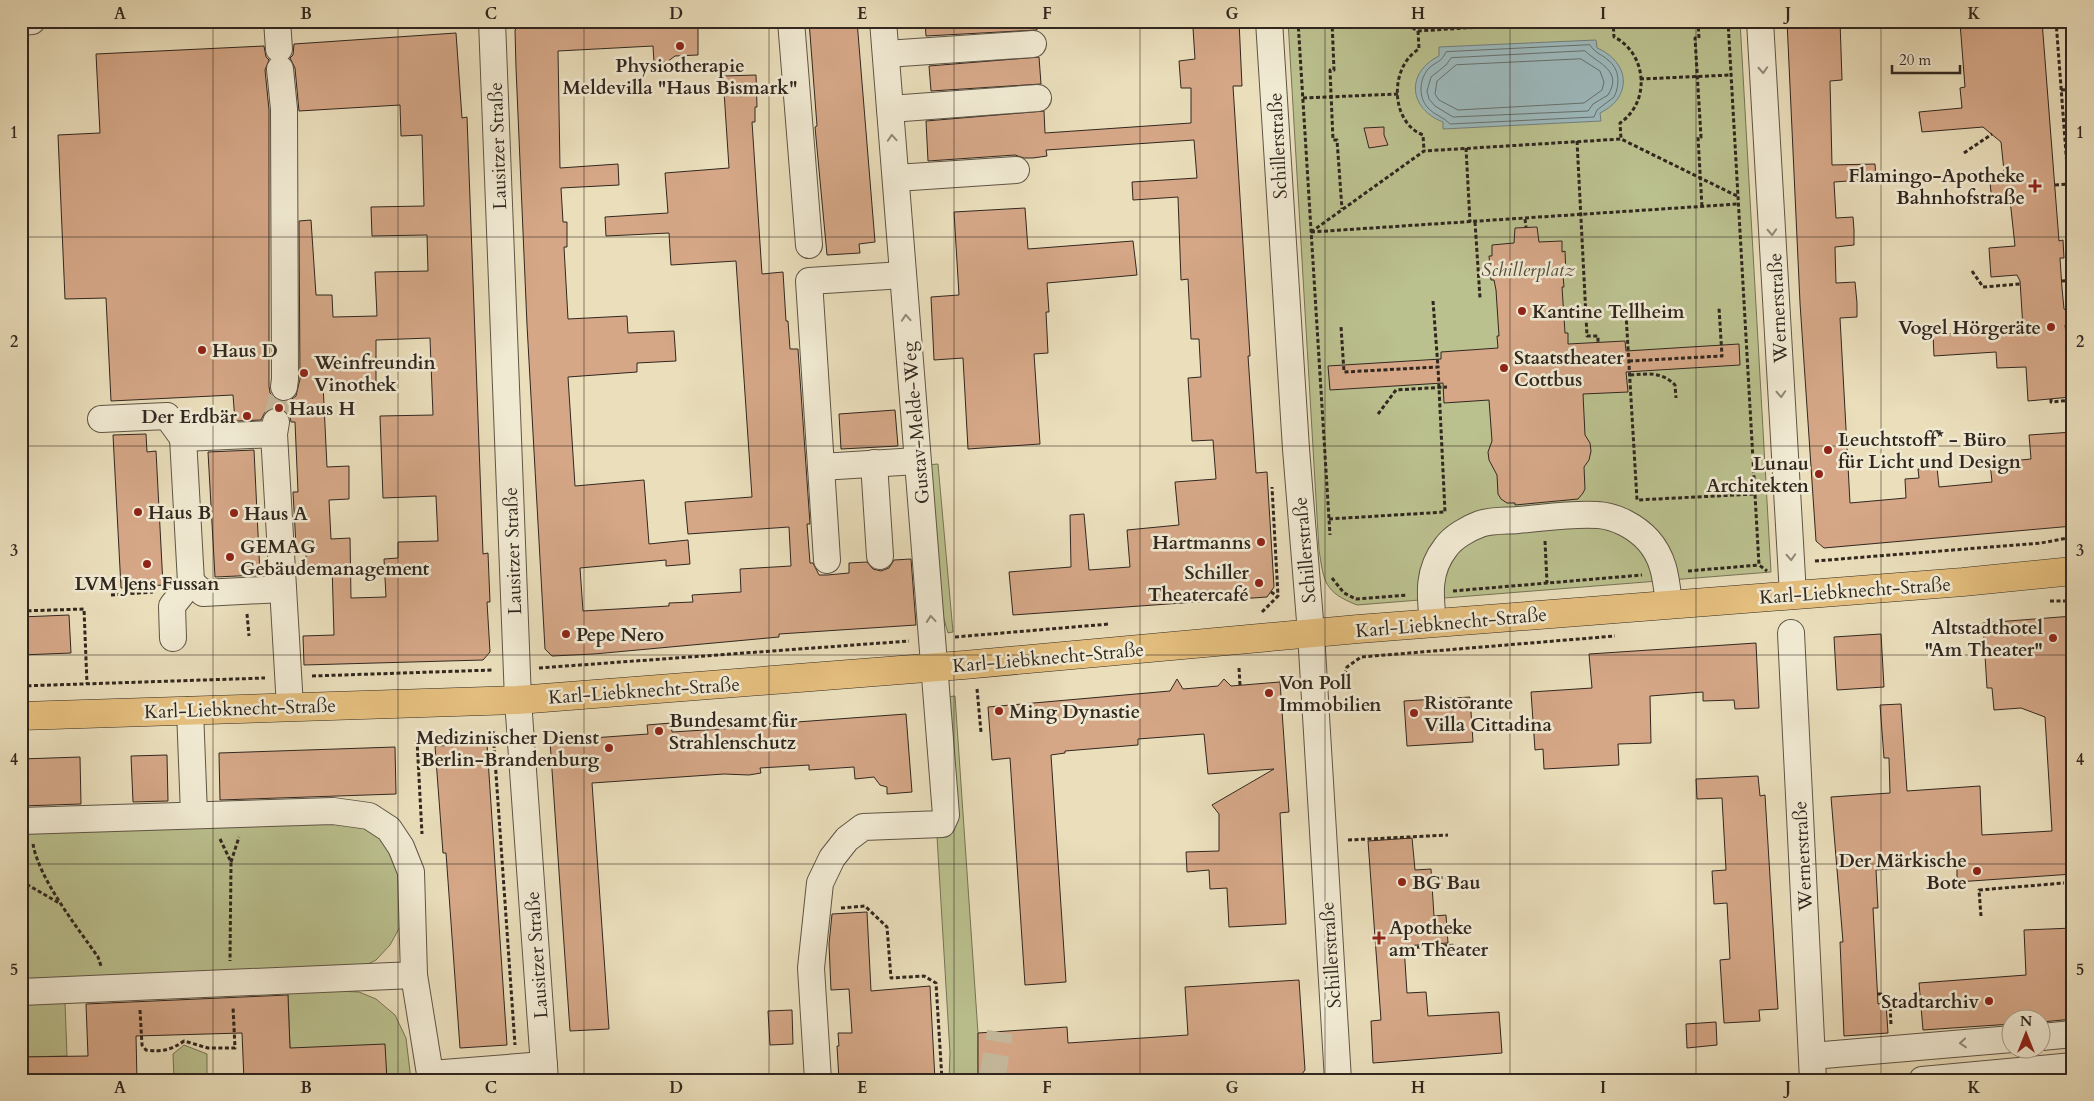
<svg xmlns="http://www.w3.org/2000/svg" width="2094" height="1101" font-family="Cardo,serif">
	<rect width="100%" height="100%" fill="#eadebb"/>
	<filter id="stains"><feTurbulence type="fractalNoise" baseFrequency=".004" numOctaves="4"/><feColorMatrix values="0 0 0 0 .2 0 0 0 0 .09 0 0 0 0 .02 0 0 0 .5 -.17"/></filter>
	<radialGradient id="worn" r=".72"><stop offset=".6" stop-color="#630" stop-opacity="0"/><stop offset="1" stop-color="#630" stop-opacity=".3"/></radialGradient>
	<g fill="#bac08e" stroke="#767456">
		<path d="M1288,21H1740L1771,572L1357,605C1324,592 1324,582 1319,550Z"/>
		<polygon points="938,464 953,632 948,633 935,588 926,465"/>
		<polygon points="955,696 978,1033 978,1080 949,1080 950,1053 936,820 938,698"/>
		<polygon points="339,818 374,830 400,861 401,925 390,945 376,960 358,969 21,981 21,827"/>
		<polygon points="334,991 359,992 376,999 395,1015 406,1038 411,1080 387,1080 290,1048 288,992"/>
		<polygon points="65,1002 67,1056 21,1057 21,1004"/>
		<polygon points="184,1045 207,1054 207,1080 174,1080 173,1054"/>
	</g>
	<path fill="#9db9bc" stroke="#727f7d" d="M1596,40L1597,48C1630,62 1633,97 1600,113L1601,121L1443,129V122C1409,109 1405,73 1439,56V47Z"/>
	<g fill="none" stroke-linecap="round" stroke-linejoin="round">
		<g stroke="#67706e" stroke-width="1">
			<path d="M1590,45C1596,54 1600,53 1608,60C1620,69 1620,85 1614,97L1597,110L1594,117L1450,124C1444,117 1434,115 1428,108C1418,97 1419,79 1429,68C1438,60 1440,64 1446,52Z"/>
			<path d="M1585,51C1599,64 1623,71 1608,95L1593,104L1588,111L1453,117L1435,106L1429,99L1427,91L1431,77L1446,65L1451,58Z"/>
			<polygon points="1581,59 1600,71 1604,82 1602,90 1584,103 1458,110 1439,100 1435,94 1437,81 1456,65"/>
		</g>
	</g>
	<g fill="#d5a787" stroke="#31271f" fill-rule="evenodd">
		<polygon points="523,21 698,21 698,55 675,56 667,62 654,63 653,46 558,51 560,168 618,164 619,185 561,188 563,222 567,222 567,247 564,247 568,319 627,316 628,333 674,331 676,361 637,363 637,372 568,377 575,486 644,480 649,544 688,540 690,564 666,566 666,560 580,568 583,611 669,606 669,603 693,602 692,595 741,592 740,569 791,566 789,527 688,534 685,502 752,497 736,261 671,265 669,233 606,236 605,217 668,213 665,173 729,168 723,76 756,75 757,107 755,107 755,122 752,122 762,274 783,272 786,321 788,321 790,349 798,349 810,524 807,524 810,563 813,563 819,575 827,575 849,573 849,563 867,562 873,569 881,571 889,568 894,560 911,559 916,625 779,634 779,637 594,654 552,656 545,649 527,325 516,68 515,30"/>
		<polygon points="809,21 857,21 875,242 859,244 860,253 827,255 815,127 817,126"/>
		<polygon points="925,21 1036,21 1037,30 926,36"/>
		<polygon points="1199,21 1239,21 1242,86 1233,86 1250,356 1248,356 1256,473 1267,472 1274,587 1267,597 1013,615 1009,572 1071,567 1070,515 1084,514 1089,570 1130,567 1127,530 1179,525 1175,482 1216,479 1213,440 1192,441 1188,378 1201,377 1199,339 1191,339 1188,279 1181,280 1178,197 1133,200 1132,182 1197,178 1194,140 1046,150 1047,156 1033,158 1024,158 1015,155 928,161 926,121 1044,111 1045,133 1191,123 1191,88 1181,88 1179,61 1195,59 1193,28 1199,28"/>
		<polygon points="1787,21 1840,21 1842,80 1830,81 1832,165 1875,164 1876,179 1834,182 1836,218 1853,217 1854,230 1854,245 1835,247 1836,283 1855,282 1857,303 1857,317 1840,318 1850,503 1906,498 1905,479 1919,478 1918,469 1937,467 1939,487 1992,482 1990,463 2031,459 2029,435 2073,432 2073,526 1824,548 1816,541 1800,303"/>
		<polygon points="1990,21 2042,21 2059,241 2063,240 2064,258 2060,258 2062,288 2064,309 2068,312 2069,321 2065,325 2069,362 2072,364 2073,370 2073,377 2070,379 2071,397 2028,401 2026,367 1997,368 1996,352 1934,356 1933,335 2023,328 2020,281 2017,275 1991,277 1989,248 2015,246 2010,200 1992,202 1990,182 2005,181 2001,142 1983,127 1922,132 1919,112 1962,108 1960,88 1965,87 1960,23"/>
		<path d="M456,33L462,118L467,117L483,554L488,553L490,602H487L490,652L483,660L304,665L303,636L334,635L332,565H306V545L296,546L293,492H298L295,422H291L290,416L286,411L278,407L271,408L265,412L261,420L235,421L233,395L111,401L106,298L65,299L58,135L100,133L96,54L264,46L266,57L269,60L265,70L269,110V386L270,393L275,399L282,402L289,401L296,396L300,379L299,221L311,220L316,295H332L333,317L377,316L375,272L428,271L427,235L372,236L371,207L424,206L422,135L401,136L400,105L299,111L295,68L290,58L293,55L294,44ZM430,338L433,415L380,416L383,498L436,496L438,541L398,542V558L384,559L386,597L351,598L350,538L331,539L329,500L349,499V466L327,467L323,384L376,383V340Z"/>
		<polygon points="1039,57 1041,84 931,91 929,66"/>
		<polygon points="1384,127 1384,135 1388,145 1369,148 1364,128"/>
		<polygon points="1025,208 1028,249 1133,241 1137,275 1047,283 1049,312 1046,312 1048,353 1034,354 1040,444 968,449 963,358 934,360 931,297 959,295 954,212"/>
		<polygon points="1537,227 1539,242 1562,241 1562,252 1565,251 1566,275 1563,275 1564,287 1562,287 1565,333 1568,333 1568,344 1625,341 1626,351 1739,344 1740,365 1626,372 1628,392 1583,394 1585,435 1590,443 1591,451 1589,460 1584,467 1585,489 1583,493 1578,499 1515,505 1515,503 1507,503 1501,499 1498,494 1497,475 1489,460 1488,452 1492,441 1489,400 1444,403 1443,383 1330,390 1328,366 1441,359 1441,352 1498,348 1497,336 1499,336 1496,290 1494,280 1491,280 1489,256 1492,256 1492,245 1514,243 1515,228"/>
		<polygon points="895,410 898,446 841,449 839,414"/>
		<polygon points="146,434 147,452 156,451 163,585 121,588 113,435"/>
		<polygon points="254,450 260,575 215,577 208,452"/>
		<polygon points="69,615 71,653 21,655 21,617"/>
		<polygon points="2073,616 2073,874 1957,882 1957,864 1876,870 1878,908 1873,908 1878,1004 1886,1003 1888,1033 1844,1036 1840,942 1843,942 1831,797 1890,793 1889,758 1884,758 1880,705 1901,704 1907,791 1980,786 1982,835 2052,831 2045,717 2021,708 1994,710 1992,688 1987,688 1983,623"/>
		<polygon points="1881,634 1884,687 1837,690 1834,637"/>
		<polygon points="1756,643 1759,708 1735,709 1734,700 1703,701 1703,692 1650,696 1651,743 1618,744 1619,765 1544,769 1543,749 1535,750 1531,692 1592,688 1589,654"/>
		<polygon points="1177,679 1183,689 1218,686 1224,679 1231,686 1280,682 1289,812 1280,813 1286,924 1229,927 1227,888 1210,889 1209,870 1187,872 1186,852 1219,851 1219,814 1212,805 1274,769 1208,774 1204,734 1138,739 1138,745 1065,751 1065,753 1051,755 1066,982 1025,985 1010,758 992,760 988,707 1170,691"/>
		<polygon points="1470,697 1473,742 1407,746 1404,701"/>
		<polygon points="906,714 912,792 887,794 887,787 880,785 874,777 855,779 854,767 809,770 809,765 760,768 761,773 749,775 724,774 592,783 609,1029 570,1031 550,741 648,734 647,725 671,723 672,732 737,728 739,724 746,723 756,725"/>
		<polygon points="487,744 507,1045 460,1048 446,853 443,853 435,746"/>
		<polygon points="395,747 396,794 220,800 219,753"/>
		<polygon points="167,755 168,801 133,802 131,756"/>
		<polygon points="80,757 81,804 21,806 21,759"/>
		<polygon points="1758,776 1760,796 1765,795 1778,1009 1759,1010 1760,1021 1724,1023 1720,960 1730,959 1727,903 1714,904 1712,871 1726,870 1722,798 1697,799 1696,779"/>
		<polygon points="1412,838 1415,870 1431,869 1434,916 1446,915 1448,943 1404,946 1407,993 1426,992 1428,1016 1499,1012 1502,1053 1373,1063 1371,1021 1381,1020 1368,841"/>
		<polygon points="867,912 871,991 930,986 935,1080 839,1080 837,1046 839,1046 838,1033 852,1033 849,989 831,990 829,944 832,914"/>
		<polygon points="2073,928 2073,1019 2042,1022 2042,1018 2012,1018 2012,1024 1923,1030 1919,983 2026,975 2024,930"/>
		<polygon points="1299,980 1305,1070 1298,1079 978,1080 978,1033 1067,1027 1068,1043 1188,1035 1185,987"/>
		<polygon points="288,995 290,1048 385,1044 387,1080 244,1080 242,1033 136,1036 137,1080 21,1080 21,1057 88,1056 86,1004"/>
		<polygon points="792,1010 793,1044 770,1045 768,1011"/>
		<polygon points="1716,1022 1717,1045 1687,1048 1686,1024"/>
	</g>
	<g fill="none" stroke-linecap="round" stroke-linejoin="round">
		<g stroke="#c5b99c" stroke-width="26" stroke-dasharray="26 13" stroke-linecap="butt">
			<polyline points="276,422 284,387"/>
			<polyline points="992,1080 1000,1032"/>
		</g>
		<g stroke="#5f5546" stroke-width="28">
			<g id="minor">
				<polyline points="277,21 279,49"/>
				<polyline points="492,21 518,700 545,1080"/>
				<polyline points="791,21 809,245"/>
				<polyline points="1269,21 1296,449 1311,633 1338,1080"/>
				<polyline points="1760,21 1793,595"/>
				<polyline points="21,22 32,21"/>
				<polyline points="886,54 1033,44"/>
				<polyline points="280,69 284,109 285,379 284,387"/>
				<polyline points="890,109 1038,98"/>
				<polyline points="896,178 1016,170"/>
				<polyline points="903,275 809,281 821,467 917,461"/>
				<polyline points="101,419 167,416 183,438 274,434"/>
				<polyline points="276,422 274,434 290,707"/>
				<polyline points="874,463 880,556"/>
				<polyline points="821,467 827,560"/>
				<polyline points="191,582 203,593 283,589"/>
				<path d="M1433,623C1430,595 1427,571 1446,547C1453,537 1469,528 1480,524C1491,520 1506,521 1518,520C1543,518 1573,513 1598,515C1616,516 1636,527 1648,540C1665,559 1666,580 1669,604"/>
				<polyline points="1791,633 1813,1080"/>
				<polyline points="173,638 172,606 191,582 183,438"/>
				<polyline points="190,710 194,814"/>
				<polyline points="21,821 333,811 369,816 389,829 401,847 411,872 414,975 21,992"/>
				<polyline points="414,975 431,1080"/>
				<polyline points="2042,1037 2073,1034"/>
				<polyline points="1812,1056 2012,1039"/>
				<polyline points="431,1074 544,1065"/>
				<polyline points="818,1080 811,968 820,883 832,858 847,839 863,827 942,824 946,815 883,21"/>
				<polyline points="1922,1080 2073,1066"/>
			</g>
		</g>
		<g stroke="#31271f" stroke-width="29">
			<polyline id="major" points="21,716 518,700 964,665 1358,629 1963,582 2073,571"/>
		</g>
		<g stroke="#31271f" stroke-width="3" stroke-dasharray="4 2.5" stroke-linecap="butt">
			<polyline points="1298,21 1330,535"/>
			<polyline points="1332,21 1334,70 1330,70 1333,140 1337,140 1342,209"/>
			<polyline points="1401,21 1418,31 1574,21"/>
			<path d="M1613,21L1614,37C1647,53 1651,102 1620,123L1621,139"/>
			<polyline points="1698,21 1699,38 1695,38 1701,137 1698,137 1702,207"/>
			<polyline points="1728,21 1759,565 1767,571"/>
			<polyline points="2056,21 2073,246"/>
			<path d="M1418,31L1419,49C1389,67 1390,122 1423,135L1424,151"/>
			<polyline points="1640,79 1731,75"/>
			<polyline points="2061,90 2072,89"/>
			<polyline points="1303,98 1398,94"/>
			<polyline points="1577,141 1587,336 1598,336 1598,342"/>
			<polyline points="1466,148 1470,222"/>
			<polyline points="1964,153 1992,134"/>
			<polyline points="2055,185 2068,184"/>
			<polyline points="1525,219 1526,227"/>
			<polyline points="1475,222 1480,298"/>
			<polyline points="1311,232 1424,151 1621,139 1737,196"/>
			<polyline points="1311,232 1738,204"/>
			<polyline points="1972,271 1983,287 2020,284"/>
			<polyline points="2062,281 2073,280"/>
			<polyline points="1433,301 1438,367"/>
			<polyline points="1626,314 1637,500 1755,494"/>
			<polyline points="2066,339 2073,338"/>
			<polyline points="1629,361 1722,356 1719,308"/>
			<path d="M1630,375C1648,374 1661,371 1675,385L1676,398"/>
			<polyline points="2051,399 2051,402 2073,400"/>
			<polyline points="1378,414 1396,390 1447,387"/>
			<polyline points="1329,519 1445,512 1438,367 1344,372 1341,327"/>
			<polyline points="1545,541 1547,583"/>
			<polyline points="1815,561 2041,543 2073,537"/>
			<polyline points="1688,571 1759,565"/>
			<polyline points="1332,578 1344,593 1356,599 1407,595"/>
			<polyline points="1453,591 1642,575"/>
			<polyline points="1271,592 1277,596"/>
			<polyline points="111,595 153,592"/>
			<polyline points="2050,601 2073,601"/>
			<polyline points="21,611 84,609 87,684"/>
			<polyline points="1262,612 1278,596 1272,487"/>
			<polyline points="247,614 249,636"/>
			<polyline points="955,637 1109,624"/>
			<polyline points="539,668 909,641"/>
			<polyline points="1239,668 1240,685"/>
			<polyline points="312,676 493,670"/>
			<polyline points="1280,682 1284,675"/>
			<polyline points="21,686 265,678"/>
			<polyline points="1341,687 1347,667 1361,657 1615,636"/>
			<polyline points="977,689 981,732 983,732"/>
			<polyline points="493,731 515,1045"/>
			<polyline points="417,740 422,834"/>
			<polyline points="220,839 231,862 230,961"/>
			<polyline points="1348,840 1448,835"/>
			<path d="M33,844C39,879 77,927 98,957L101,966"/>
			<polyline points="231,862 239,837"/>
			<polyline points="1432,878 1451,877"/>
			<polyline points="21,881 59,903"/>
			<polyline points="841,908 865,906 887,927 891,978 924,976 936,983 942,1080"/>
			<polyline points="1981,916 1979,890 2064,883"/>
			<polyline points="1404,948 1456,945"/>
			<polyline points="1878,994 1881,994 1890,1004 1891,1025"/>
			<path d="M140,1010L142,1045L146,1050C162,1052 171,1050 184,1041L208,1048H235L233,1007"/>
			<polyline points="1301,1074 1307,1080"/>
		</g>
		<use href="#minor" stroke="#f1ead3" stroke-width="26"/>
		<use href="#major" stroke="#e5bf7e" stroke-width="28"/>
	</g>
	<defs><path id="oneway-chevron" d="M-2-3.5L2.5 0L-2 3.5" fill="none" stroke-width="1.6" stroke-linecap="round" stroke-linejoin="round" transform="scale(1.25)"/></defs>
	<g stroke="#918879">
		<use href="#oneway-chevron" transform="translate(1763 70) rotate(87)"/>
		<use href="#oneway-chevron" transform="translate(892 138) rotate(-94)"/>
		<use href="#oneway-chevron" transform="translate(1772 232) rotate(87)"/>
		<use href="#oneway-chevron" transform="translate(906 318) rotate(-94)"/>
		<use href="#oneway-chevron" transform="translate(1781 394) rotate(87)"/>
		<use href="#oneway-chevron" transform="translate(1791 557) rotate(87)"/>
		<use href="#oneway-chevron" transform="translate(931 619) rotate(-95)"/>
		<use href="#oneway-chevron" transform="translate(1963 1043) rotate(175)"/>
	</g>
	<path fill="none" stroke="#31271f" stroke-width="1" stroke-opacity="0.55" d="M213,21V1080M398,21V1080M584,21V1080M769,21V1080M954,21V1080M1140,21V1080M1325,21V1080M1510,21V1080M1696,21V1080M1881,21V1080M21,237H2073M21,446H2073M21,655H2073M21,864H2073"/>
	<g fill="#8f2418" stroke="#f1ead3" stroke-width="2">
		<circle cx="680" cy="46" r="5"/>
		<path d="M2032.5 178.5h5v5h5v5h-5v5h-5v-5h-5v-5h5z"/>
		<circle cx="1522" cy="311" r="5"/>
		<circle cx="2051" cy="327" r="5"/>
		<circle cx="202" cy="350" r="5"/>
		<circle cx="1504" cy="368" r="5"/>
		<circle cx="304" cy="373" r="5"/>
		<circle cx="279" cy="408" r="5"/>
		<circle cx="247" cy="416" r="5"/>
		<circle cx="1828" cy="450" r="5"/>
		<circle cx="1819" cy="474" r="5"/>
		<circle cx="138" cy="512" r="5"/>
		<circle cx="234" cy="513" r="5"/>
		<circle cx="1261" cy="542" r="5"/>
		<circle cx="230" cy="557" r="5"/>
		<circle cx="147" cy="564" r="5"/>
		<circle cx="1259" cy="583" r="5"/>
		<circle cx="566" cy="634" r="5"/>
		<circle cx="2053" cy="638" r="5"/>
		<circle cx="1269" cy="693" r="5"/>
		<circle cx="999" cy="711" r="5"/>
		<circle cx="1414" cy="713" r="5"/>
		<circle cx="659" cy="731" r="5"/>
		<circle cx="609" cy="748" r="5"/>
		<circle cx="1977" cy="871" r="5"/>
		<circle cx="1402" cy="882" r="5"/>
		<path d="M1376.5 930.5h5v5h5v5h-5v5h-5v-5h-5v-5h5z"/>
		<circle cx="1989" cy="1001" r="5"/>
	</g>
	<g text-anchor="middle" stroke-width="5" stroke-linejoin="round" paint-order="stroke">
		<g font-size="19" font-weight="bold" fill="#31271f" stroke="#f1ead3" text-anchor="start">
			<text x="680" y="72" text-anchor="middle">Physiotherapie<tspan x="680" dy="22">Meldevilla "Haus Bismark"</tspan></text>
			<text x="2025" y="182" text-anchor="end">Flamingo-Apotheke<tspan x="2025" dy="22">Bahnhofstraße</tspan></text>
			<text x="1532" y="318">Kantine Tellheim</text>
			<text x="2041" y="334" text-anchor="end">Vogel Hörgeräte</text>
			<text x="212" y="357">Haus D</text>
			<text x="1514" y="364">Staatstheater<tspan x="1514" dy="22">Cottbus</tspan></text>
			<text x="314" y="369">Weinfreundin<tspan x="314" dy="22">Vinothek</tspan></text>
			<text x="289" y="415">Haus H</text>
			<text x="237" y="423" text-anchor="end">Der Erdbär</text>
			<text x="1838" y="446">Leuchtstoff* - Büro<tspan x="1838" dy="22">für Licht und Design</tspan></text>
			<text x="1809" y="470" text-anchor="end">Lunau<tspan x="1809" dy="22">Architekten</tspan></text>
			<text x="148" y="519">Haus B</text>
			<text x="244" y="520">Haus A</text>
			<text x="1251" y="549" text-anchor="end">Hartmanns</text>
			<text x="240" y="553">GEMAG<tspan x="240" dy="22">Gebäudemanagement</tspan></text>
			<text x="1249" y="579" text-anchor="end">Schiller<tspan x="1249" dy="22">Theatercafé</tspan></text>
			<text x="147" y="590" text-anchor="middle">LVM Jens Fussan</text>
			<text x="2043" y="634" text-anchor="end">Altstadthotel<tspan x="2043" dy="22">"Am Theater"</tspan></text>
			<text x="576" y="641">Pepe Nero</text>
			<text x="1279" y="689">Von Poll<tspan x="1279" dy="22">Immobilien</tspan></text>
			<text x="1424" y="709">Ristorante<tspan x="1424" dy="22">Villa Cittadina</tspan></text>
			<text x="1009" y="718">Ming Dynastie</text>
			<text x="669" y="727">Bundesamt für<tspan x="669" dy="22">Strahlenschutz</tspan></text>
			<text x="599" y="744" text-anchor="end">Medizinischer Dienst<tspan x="599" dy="22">Berlin-Brandenburg</tspan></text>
			<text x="1967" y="867" text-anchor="end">Der Märkische<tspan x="1967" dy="22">Bote</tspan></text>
			<text x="1412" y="889">BG Bau</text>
			<text x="1389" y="934">Apotheke<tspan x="1389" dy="22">am Theater</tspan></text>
			<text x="1979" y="1008" text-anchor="end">Stadtarchiv</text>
		</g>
		<g font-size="19" fill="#31271f" stroke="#f1ead3">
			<text transform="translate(497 146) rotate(-92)" y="7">Lausitzer Straße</text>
			<text transform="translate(1277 146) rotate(-93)" y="7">Schillerstraße</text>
			<text transform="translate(1777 308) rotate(-93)" y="7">Wernerstraße</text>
			<text transform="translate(915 423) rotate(-95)" y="7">Gustav-Melde-Weg</text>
			<text transform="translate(1304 550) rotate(-95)" y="7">Schillerstraße</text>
			<text transform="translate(512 551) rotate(-92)" y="7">Lausitzer Straße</text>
			<text transform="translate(1855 590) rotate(-4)" y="7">Karl-Liebknecht-Straße</text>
			<text transform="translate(1451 622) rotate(-5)" y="7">Karl-Liebknecht-Straße</text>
			<text transform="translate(1048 657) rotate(-5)" y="7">Karl-Liebknecht-Straße</text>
			<text transform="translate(644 690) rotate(-4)" y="7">Karl-Liebknecht-Straße</text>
			<text transform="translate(240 708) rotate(-2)" y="7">Karl-Liebknecht-Straße</text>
			<text transform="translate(1802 856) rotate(-93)" y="7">Wernerstraße</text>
			<text transform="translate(536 955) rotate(-94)" y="7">Lausitzer Straße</text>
			<text transform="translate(1330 955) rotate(-94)" y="7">Schillerstraße</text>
		</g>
		<g font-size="19" font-style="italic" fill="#534d3b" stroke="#f1ead3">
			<text x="1528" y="276">Schillerplatz</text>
		</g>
	</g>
	<rect width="2094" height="1101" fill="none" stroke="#eadebb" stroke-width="55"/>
	<g transform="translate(2026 1034)"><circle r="24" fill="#f1ead3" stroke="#a49c8b"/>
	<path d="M0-4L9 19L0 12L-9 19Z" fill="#8f2418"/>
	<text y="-8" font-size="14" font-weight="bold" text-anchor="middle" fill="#31271f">N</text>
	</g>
	<path d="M1892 65v8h68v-8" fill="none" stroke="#31271f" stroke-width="2.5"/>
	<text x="1899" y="65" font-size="15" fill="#31271f" stroke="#f1ead3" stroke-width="4" paint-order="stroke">20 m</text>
	<rect x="28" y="28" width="2038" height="1046" fill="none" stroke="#31271f" stroke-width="2"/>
	<g font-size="16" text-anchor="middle" font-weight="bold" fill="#31271f">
		<text x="120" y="19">A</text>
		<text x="306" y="19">B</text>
		<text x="491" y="19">C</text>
		<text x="676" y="19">D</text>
		<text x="862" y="19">E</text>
		<text x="1047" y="19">F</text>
		<text x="1232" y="19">G</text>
		<text x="1418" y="19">H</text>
		<text x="1603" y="19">I</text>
		<text x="1788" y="19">J</text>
		<text x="1974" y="19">K</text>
		<text x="14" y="138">1</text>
		<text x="2080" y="138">1</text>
		<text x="14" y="347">2</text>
		<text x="2080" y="347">2</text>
		<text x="14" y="556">3</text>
		<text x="2080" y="556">3</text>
		<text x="14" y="765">4</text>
		<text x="2080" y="765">4</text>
		<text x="14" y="975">5</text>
		<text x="2080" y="975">5</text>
		<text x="120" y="1093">A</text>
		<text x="306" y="1093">B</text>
		<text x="491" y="1093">C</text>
		<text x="676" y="1093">D</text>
		<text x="862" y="1093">E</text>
		<text x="1047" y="1093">F</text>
		<text x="1232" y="1093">G</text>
		<text x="1418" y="1093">H</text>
		<text x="1603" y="1093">I</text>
		<text x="1788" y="1093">J</text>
		<text x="1974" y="1093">K</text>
	</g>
	<rect width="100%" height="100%" filter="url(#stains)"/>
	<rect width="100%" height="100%" fill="url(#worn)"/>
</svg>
